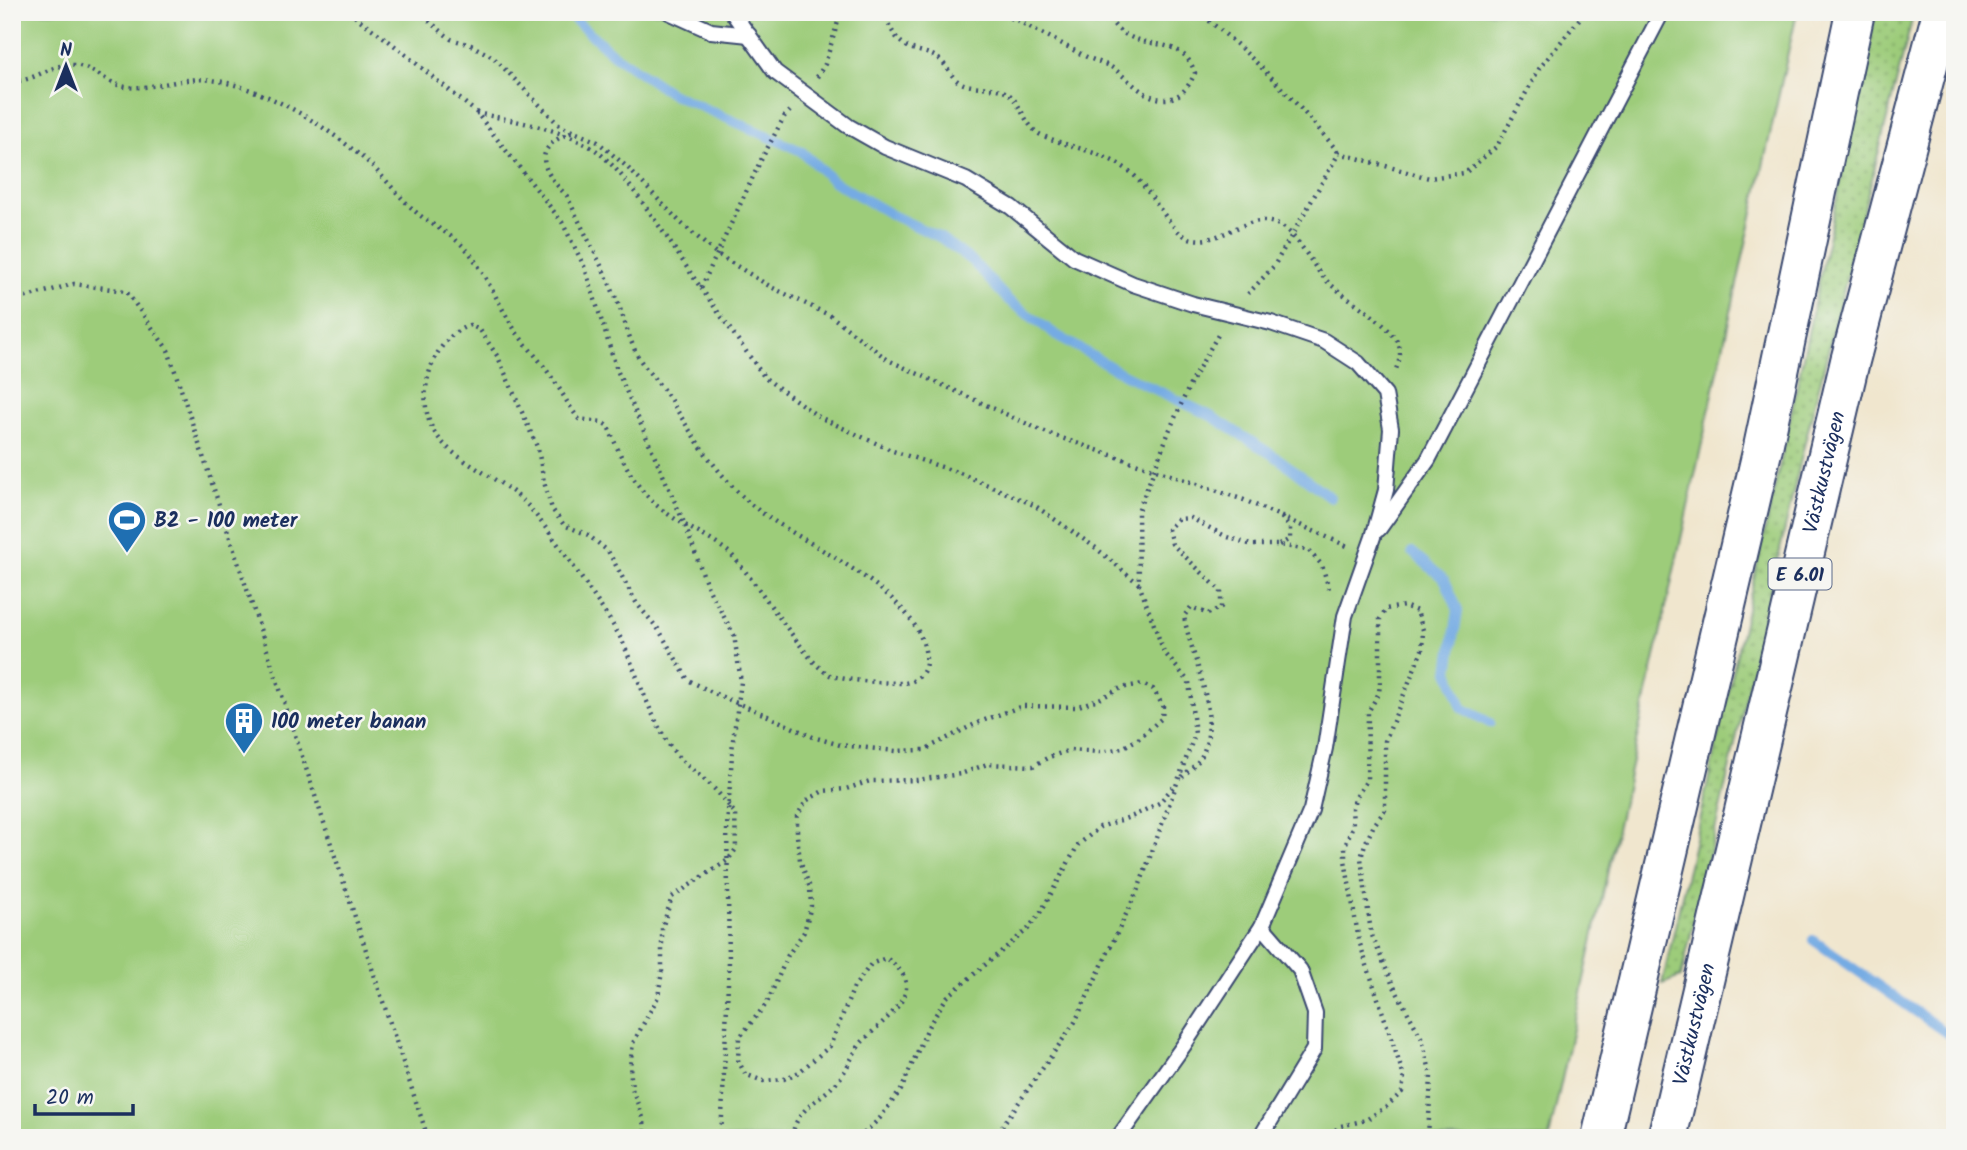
<svg xmlns="http://www.w3.org/2000/svg" width="1967" height="1150" font-family="Kalam,sans-serif">
	<defs>
		<pattern id="grass-dots" width="8" height="8" patternUnits="userSpaceOnUse" patternTransform="scale(1.75)"><rect width="8" height="8" fill="#9dcc7a"/><path d="M2 2h.1M6 6h.1" fill="none" stroke="#7fa667" stroke-width="1.8" stroke-linecap="round"/></pattern>
	</defs>
	<rect width="100%" height="100%" fill="#f6f6f2"/>
	<filter id="ink" filterUnits="userSpaceOnUse"><feTurbulence type="fractalNoise" baseFrequency=".0143" numOctaves="2"/><feDisplacementMap in="SourceGraphic" scale="14" xChannelSelector="R" yChannelSelector="G"/><feConvolveMatrix kernelMatrix="1 2 1 2 8 2 1 2 1" color-interpolation-filters="sRGB"/></filter>
	<filter id="wash" filterUnits="userSpaceOnUse"><feTurbulence type="fractalNoise" baseFrequency=".00686" numOctaves="4" result="noise"/><feDisplacementMap in="SourceGraphic" scale="28" xChannelSelector="R" yChannelSelector="G"/><feGaussianBlur stdDeviation="1.57" result="paint"/><feColorMatrix in="noise" values="0 0 0 0 0 0 0 0 0 0 0 0 0 0 0 0 0 1.4 0 .05"/><feComposite in="paint" operator="in"/></filter>
	<g filter="url(#wash)">
		<rect width="100%" height="100%" fill="#f0e6ce"/>
		<polygon fill="url(#grass-dots)" stroke="#5c7e6c" stroke-width="2" points="1876,12 1914,12 1805,442 1681,977 1662,984 1785,442"/>
		<polygon fill="#9dcc7a" stroke="#5c7e6c" stroke-width="2" points="12,12 1797,12 1549,1138 12,1138"/>
		<g fill="none" stroke-linecap="round" stroke-linejoin="round">
			<g stroke="#75abe3" stroke-width="10">
				<polyline points="566,12 613,54 670,93 801,151 833,181 892,215 941,238 973,262 1008,300 1055,334 1125,375 1211,416 1279,459 1330,497"/>
				<polyline points="1412,552 1445,580 1458,610 1449,671 1462,708 1490,723"/>
				<polyline points="1813,940 1955,1039"/>
			</g>
		</g>
	</g>
	<g filter="url(#ink)">
		<g fill="none" stroke-linecap="round" stroke-linejoin="round">
			<g stroke="#3b4a6f" stroke-width="18">
				<g id="service">
					<polyline points="669,12 711,31 749,35"/>
					<polyline points="732,12 775,72 848,126 885,147 966,180 1011,207 1074,258 1133,284 1193,304 1271,323 1324,341 1358,363 1385,394 1391,429 1386,490 1373,537 1345,616 1325,748 1311,810 1262,926 1184,1045 1118,1138"/>
					<polyline points="1379,529 1428,460 1662,12"/>
					<polyline points="1260,1138 1314,1049 1315,1013 1300,970 1262,926"/>
				</g>
			</g>
			<g stroke="#3b4a6f" stroke-width="42">
				<g id="trunk">
					<polyline points="1601,1138 1762,452 1855,12"/>
					<path id="s1" d="M1667,1138L1850,361L1942,12"/>
				</g>
			</g>
			<g stroke="#3b4a6f" stroke-width="4.5" stroke-dasharray="2 5" stroke-linecap="butt">
				<polyline points="349,12 390,42 476,112 562,222 585,268 617,370 685,525 708,588 734,635 741,682 733,740 727,827 729,961 721,1138"/>
				<polyline points="418,12 451,39 471,45 493,57 560,126 598,142 627,167 681,223 717,254 771,287 831,316 888,360 1047,433 1244,500 1347,546"/>
				<path d="M882,12C888,22 893,36 902,43C913,53 930,50 941,61C951,70 951,81 967,85C982,89 1000,85 1012,97C1022,108 1027,128 1041,135C1070,148 1103,151 1129,171C1150,187 1169,231 1189,238C1218,247 1243,215 1271,222C1297,229 1308,261 1325,279C1343,298 1391,322 1399,346C1402,355 1398,364 1395,372"/>
				<path d="M998,12C1028,25 1056,41 1085,56C1094,61 1106,63 1114,69C1130,80 1143,98 1164,99C1181,99 1189,86 1195,73C1182,34 1147,52 1119,30C1114,26 1109,18 1105,12"/>
				<path d="M1198,12C1251,53 1296,101 1339,153"/>
				<polyline points="817,77 825,64 841,12"/>
				<path d="M12,81C35,82 51,63 73,65C92,66 107,84 126,87C154,90 184,76 211,80C266,87 328,127 369,163C386,179 400,198 417,213C434,227 459,238 471,255C489,280 500,308 517,333C528,348 540,360 550,375C561,389 568,406 579,419L602,422L608,426C619,453 631,481 652,501C675,523 705,534 730,553C754,580 774,612 797,641C806,653 817,668 830,675C843,681 889,683 904,683C917,682 927,672 926,659C923,590 799,544 753,506C719,477 695,440 672,402C663,387 650,375 640,360C630,343 626,324 619,306C604,268 584,233 567,196C540,169 531,147 573,132"/>
				<path d="M476,113C515,121 554,127 589,146C623,164 676,253 701,288L760,162L784,117L790,111"/>
				<polyline points="701,288 765,378 819,417 893,451 960,473 1034,505 1096,548 1139,584"/>
				<polyline points="1248,294 1274,266 1339,153 1429,178 1465,173 1497,146 1539,69 1585,12"/>
				<polyline points="12,301 74,284 126,291 168,350 428,1138"/>
				<polyline points="1279,545 1290,539 1290,528 1281,517"/>
				<path d="M1182,777C1189,770 1200,762 1203,753C1221,711 1191,658 1184,616L1191,607L1208,614L1221,607V591L1172,544L1168,529L1178,519L1191,518L1227,537L1252,545H1279L1308,550L1322,565L1329,589"/>
				<path d="M645,1138L644,1120L632,1089L630,1066L633,1043L658,997L662,971V928L672,897L728,860L736,849L735,813C726,803 718,791 707,782C695,771 682,763 672,749C650,717 639,679 623,643C616,628 605,613 595,598C574,567 554,537 530,508C500,472 436,460 427,413C420,381 437,336 470,325L480,330L498,357L538,449L544,482L552,509L564,525L588,535L608,551L637,604L659,630L688,680L720,696L768,716L813,737L840,745L896,751L924,750L977,723L1022,706L1076,707L1101,698L1121,688L1142,684L1153,689L1163,706L1162,718L1138,739L1122,748L1100,752L1070,750L1049,757L1033,766L987,764L961,774L917,780L870,781L846,789L823,791L806,801L797,816V836L800,860L810,888L811,906L804,932L788,955L767,1003L739,1038L738,1060L745,1074L763,1081L784,1079L799,1072L830,1046L854,987L871,964L886,958C932,989 888,1015 864,1040C853,1051 848,1069 838,1081C821,1100 795,1108 792,1138"/>
				<polyline points="859,1138 880,1118 901,1090 929,1025 947,997 1028,929 1042,910 1078,845 1100,827 1133,816 1159,803 1176,784"/>
				<polyline points="994,1138 1075,1022 1139,887 1195,734 1189,682 1164,652 1139,584 1138,511 1170,429 1192,380 1218,335"/>
				<polyline points="1324,1138 1341,1126 1366,1120 1387,1106 1402,1092 1404,1077 1359,941 1345,860 1345,846 1353,825 1352,808 1356,797 1367,780 1368,712 1379,693 1380,683 1380,619 1386,609 1404,606 1417,611 1423,630 1422,650 1385,741 1385,810 1374,825 1365,844 1361,858 1371,933 1392,983 1422,1039 1431,1075 1428,1138"/>
			</g>
			<use href="#service" stroke="#fff" stroke-width="14"/>
			<use href="#trunk" stroke="#fff" stroke-width="38"/>
		</g>
	</g>
	<defs>
		<g id="stadium-pin" transform="scale(2.0125)"><path d="M0 17L-7.5 6A9.5 9.5 0 1 1 7.5 6Z" fill="#1f6fb2" stroke="#f6f6f2"/><path d="M0-5a6.5 5 0 1 0 0 10a6.5 5 0 1 0 0-10ZM-3.5-1.8h7v3.6h-7Z" fill="#fff"/></g>
		<g id="building-pin" transform="scale(2.0125)"><path d="M0 17L-7.5 6A9.5 9.5 0 1 1 7.5 6Z" fill="#1f6fb2" stroke="#f6f6f2"/><path d="M-4-6H4V6H1V3H-1V6H-4ZM-2.5-4.3h1.7v1.8h-1.7ZM.8-4.3h1.7v1.8H.8ZM-2.5-1h1.7V.8h-1.7ZM.8-1h1.7V.8H.8Z" fill="#fff"/></g>
	</defs>
	<g fill-rule="evenodd">
		<use href="#stadium-pin" x="127" y="520"/>
		<use href="#building-pin" x="244" y="721"/>
	</g>
	<g text-anchor="middle" stroke-width="5" stroke-linejoin="round" paint-order="stroke">
		<rect fill="#f6f6f2" stroke="#5d6b8a" stroke-width="2" x="1768.5" y="558.5" width="63" height="31" rx="5"/>
		<g font-size="19" font-weight="bold" fill="#1b2f5e">
			<text x="1800" y="581">E 6.01</text>
		</g>
		<g font-size="21" fill="#1b2f5e" stroke="#f6f6f2">
			<text dy="7" stroke="none"><textPath href="#s1" startOffset="684">Västkustvägen</textPath></text>
			<text dy="7" stroke="none"><textPath href="#s1" startOffset="117">Västkustvägen</textPath></text>
		</g>
		<g font-size="21" font-weight="bold" fill="#1b2f5e" stroke="#f6f6f2" text-anchor="start">
			<text x="154" y="527">B2 - 100 meter</text>
			<text x="271" y="728">100 meter banan</text>
		</g>
	</g>
	<rect width="1967" height="1150" fill="none" stroke="#f6f6f2" stroke-width="42"/>
	<g transform="translate(66 66)" stroke="#f6f6f2" stroke-width="5" paint-order="stroke">
	<path d="M0-5L12 26L0 18L-12 26Z" fill="#1b2f5e"/>
	<text y="-10" font-size="19" font-weight="bold" text-anchor="middle" fill="#1b2f5e">N</text>
	</g>
	<path d="M35 1104v10h98v-10" fill="none" stroke="#1b2f5e" stroke-width="3.5"/>
	<text x="46" y="1104" font-size="21" fill="#1b2f5e" stroke="#f6f6f2" stroke-width="5" paint-order="stroke">20 m</text>
</svg>
